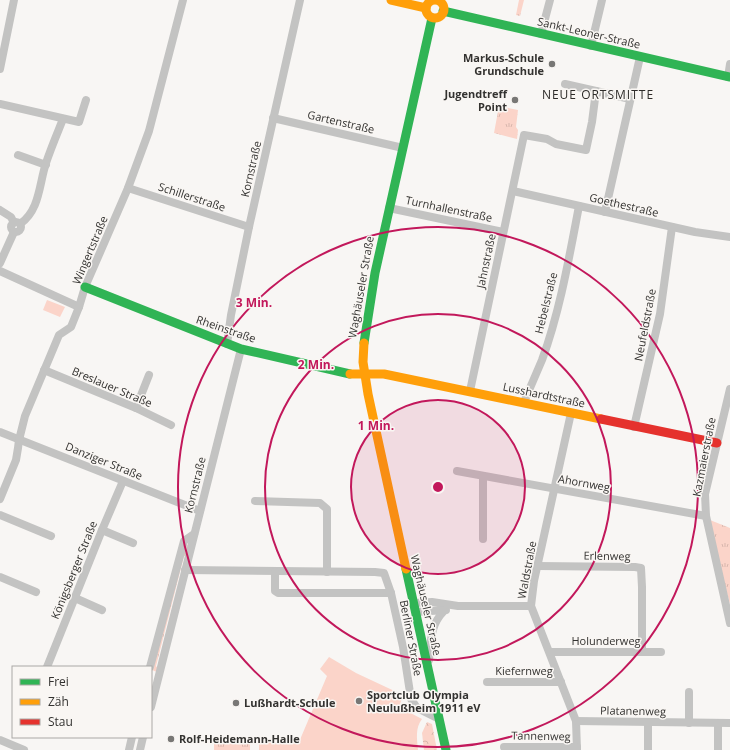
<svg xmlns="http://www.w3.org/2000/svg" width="730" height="750" font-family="'Open Sans',sans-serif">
	<defs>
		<pattern id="grass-tufts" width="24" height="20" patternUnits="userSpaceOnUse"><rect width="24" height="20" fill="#fbd4c9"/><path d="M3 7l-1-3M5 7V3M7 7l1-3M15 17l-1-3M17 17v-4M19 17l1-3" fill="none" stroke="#d8b6ad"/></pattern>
		<pattern id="forest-crowns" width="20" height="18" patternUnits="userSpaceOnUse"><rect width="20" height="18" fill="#fbd4c9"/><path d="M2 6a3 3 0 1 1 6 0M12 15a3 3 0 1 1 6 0" fill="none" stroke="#d8b6ad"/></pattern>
	</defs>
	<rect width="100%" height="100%" fill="#f8f6f4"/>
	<g fill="url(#grass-tufts)">
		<polygon points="519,0 524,0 520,16 516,15"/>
		<polygon points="499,106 518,110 516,127 518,130 517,139 494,133"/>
		<polygon points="710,520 730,528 730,604 722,575"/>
		<polygon points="189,544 187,555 184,556 156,666 158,669 157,672 152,670 184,547"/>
		<rect x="214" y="741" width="36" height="9"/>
	</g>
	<polygon fill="url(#forest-crowns)" points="427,722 432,724 437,750 424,750 422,733"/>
	<g fill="#fbd4c9">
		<polygon points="47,300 65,307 60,317 43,310"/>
		<path d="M329,657L356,673L403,695L399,707L422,719C415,728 417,739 418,750H259V742H299L327,676L320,669Z"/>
	</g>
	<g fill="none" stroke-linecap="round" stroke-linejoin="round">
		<g stroke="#c3c3c2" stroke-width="8">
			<polyline points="541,34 550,0"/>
			<polyline points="591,46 602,0"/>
			<polyline points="0,69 14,0"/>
			<polyline points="728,77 730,64"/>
			<polyline points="565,84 596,91"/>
			<polyline points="0,104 79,122 86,100"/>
			<polyline points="273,118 403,148"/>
			<polyline points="18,155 46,165"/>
			<polyline points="128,188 249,227"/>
			<polyline points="513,191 695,232 730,237"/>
			<polyline points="389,208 503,232"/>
			<polyline points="0,210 11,217 14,223"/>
			<polyline points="605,212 640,57"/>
			<circle cx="16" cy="227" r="5"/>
			<path d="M20,224C40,210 39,184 46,163C51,148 57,134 63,119"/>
			<polyline points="0,263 14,232"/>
			<polyline points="0,271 79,307"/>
			<polyline points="227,344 231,315 249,227 300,0"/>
			<polyline points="44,370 136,408 171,425"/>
			<polyline points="730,389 705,494 706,516 730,623"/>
			<polyline points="470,391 524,135 547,139 556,144 586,150 592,122 596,91 630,99"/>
			<path d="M524,402C530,388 536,374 542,360C560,311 569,258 579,206"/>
			<polyline points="136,408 149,375"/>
			<polyline points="571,413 534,581 531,606 576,721 577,750"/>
			<polyline points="634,427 660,314 672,227"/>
			<polyline points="0,432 200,511"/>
			<polyline points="457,471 706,516"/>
			<polyline points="0,499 16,460 18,448 19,440 25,416 59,335 71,327 79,307 85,287 128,188 149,131 183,0"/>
			<polyline points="255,501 320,503 327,509 327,572"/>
			<polyline points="0,515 51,536"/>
			<polyline points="102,530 133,543"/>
			<polyline points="483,539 483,476"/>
			<polyline points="538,566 635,567 641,568 642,587 642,652"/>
			<polyline points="185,570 375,572 384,573 391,593 403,647 411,699 417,708 439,719"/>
			<polyline points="275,572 275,591 278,593 391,593"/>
			<polyline points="0,577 36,592"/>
			<polyline points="75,598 102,610"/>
			<polyline points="414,603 432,602 458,606 531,606"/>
			<polyline points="416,612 446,610"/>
			<polyline points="550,652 661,652"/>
			<path d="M429,660C431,641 430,625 444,611"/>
			<polyline points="47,667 102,530 123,481"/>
			<polyline points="150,667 184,541 194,534"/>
			<polyline points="487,682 561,682"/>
			<polyline points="689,692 689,723"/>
			<polyline points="151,707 241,349"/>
			<polyline points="576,721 730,723"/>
			<polyline points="718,723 718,750"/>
			<polyline points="0,740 24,750"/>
			<polyline points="504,747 577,747"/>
			<polyline points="129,750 132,737"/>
			<polyline points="140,750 143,737"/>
			<polyline points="648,750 648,723"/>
		</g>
		<g stroke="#30b455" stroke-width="9">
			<polyline points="443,11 730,77"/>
			<polyline points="85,287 241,349 350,374"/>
			<polyline points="364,343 375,273 432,18"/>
			<polyline points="406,569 446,750"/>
		</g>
		<g stroke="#ff9f0a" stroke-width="9">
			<polyline points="391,0 426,8"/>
			<circle cx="435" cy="9" r="9"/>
			<polyline points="364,343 363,362 368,394 406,569"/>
			<polyline points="350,374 384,374 601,419"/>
		</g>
		<polyline stroke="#e5322d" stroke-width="9" points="601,419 717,443"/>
	</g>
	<circle cx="438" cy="487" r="87" fill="#c2185b" fill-opacity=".12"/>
	<g fill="none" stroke="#c2185b" stroke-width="2">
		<circle cx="438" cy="487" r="87"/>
		<circle cx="438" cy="487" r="173"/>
		<circle cx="438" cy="487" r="260"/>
	</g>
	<g fill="#787775" stroke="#f9f6f3" stroke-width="1.5">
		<circle cx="552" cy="64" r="4"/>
		<circle cx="515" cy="100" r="4"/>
		<circle cx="359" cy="701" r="4"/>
		<circle cx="236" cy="703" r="4"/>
		<circle cx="171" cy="739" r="4"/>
	</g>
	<g text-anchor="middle" stroke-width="3" stroke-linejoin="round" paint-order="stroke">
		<g font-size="11" fill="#333230" stroke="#f9f6f3">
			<text transform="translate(589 33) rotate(13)" y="4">Sankt-Leoner-Straße</text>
			<text transform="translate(341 122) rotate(13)" y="4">Gartenstraße</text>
			<text transform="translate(251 169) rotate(-77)" y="4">Kornstraße</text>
			<text transform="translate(192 197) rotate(18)" y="4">Schillerstraße</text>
			<text transform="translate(624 205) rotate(13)" y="4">Goethestraße</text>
			<text transform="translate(449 209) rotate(12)" y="4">Turnhallenstraße</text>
			<text transform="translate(90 250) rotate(-67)" y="4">Wingertstraße</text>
			<text transform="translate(486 261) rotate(-78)" y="4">Jahnstraße</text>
			<text transform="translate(361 287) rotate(-80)" y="4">Waghäuseler Straße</text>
			<text transform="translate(546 303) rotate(-76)" y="4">Hebelstraße</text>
			<text transform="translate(645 325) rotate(-79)" y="4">Neufeldstraße</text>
			<text transform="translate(226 329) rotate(19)" y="4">Rheinstraße</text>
			<text transform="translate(112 387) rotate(23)" y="4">Breslauer Straße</text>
			<text transform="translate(544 395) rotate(12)" y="4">Lusshardtstraße</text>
			<text transform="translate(704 457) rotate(-79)" y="4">Kazmaierstraße</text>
			<text transform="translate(104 461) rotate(22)" y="4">Danziger Straße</text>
			<text transform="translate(584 483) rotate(10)" y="4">Ahornweg</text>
			<text transform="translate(195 485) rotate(-76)" y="4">Kornstraße</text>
			<text transform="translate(607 556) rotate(1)" y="4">Erlenweg</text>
			<text transform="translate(74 570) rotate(-68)" y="4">Königsberger Straße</text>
			<text transform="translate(527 570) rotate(-79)" y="4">Waldstraße</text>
			<text transform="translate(426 605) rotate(77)" y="4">Waghäuseler Straße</text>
			<text transform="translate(411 638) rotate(79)" y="4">Berliner Straße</text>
			<text x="606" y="645">Holunderweg</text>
			<text x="524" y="675">Kiefernweg</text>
			<text transform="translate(633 711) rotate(1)" y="4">Platanenweg</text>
			<text transform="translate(541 736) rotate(1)" y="4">Tannenweg</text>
		</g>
		<g font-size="11" font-weight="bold" fill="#333230" stroke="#f9f6f3" text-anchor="start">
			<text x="544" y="62" text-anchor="end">Markus-Schule<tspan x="544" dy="13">Grundschule</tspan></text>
			<text x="507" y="98" text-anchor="end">Jugendtreff<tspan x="507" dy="13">Point</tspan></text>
			<text x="367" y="699">Sportclub Olympia<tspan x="367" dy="13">Neulußheim 1911 eV</tspan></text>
			<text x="244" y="707">Lußhardt-Schule</text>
			<text x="179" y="743">Rolf-Heidemann-Halle</text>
		</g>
		<g font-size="12" letter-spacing="1" fill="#2d2b29" stroke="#f9f6f3">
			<text x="598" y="99">NEUE ORTSMITTE</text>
		</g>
	</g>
	<circle cx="438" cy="487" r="6" fill="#c2185b" stroke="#f9f6f3" stroke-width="2"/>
	<g font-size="12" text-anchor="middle" font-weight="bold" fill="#c2185b" stroke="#f9f6f3" stroke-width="3" stroke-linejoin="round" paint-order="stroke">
		<text x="254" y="307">3 Min.</text>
		<text x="316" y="369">2 Min.</text>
		<text x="376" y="430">1 Min.</text>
	</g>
	<rect x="12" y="666" width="140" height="72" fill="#f9f6f3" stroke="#aaa8a5"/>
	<rect x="20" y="679" width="20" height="6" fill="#30b455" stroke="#aaa8a5"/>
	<text x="48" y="686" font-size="12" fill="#333230">Frei</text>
	<rect x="20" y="699" width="20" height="6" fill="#ff9f0a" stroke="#aaa8a5"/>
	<text x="48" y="706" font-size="12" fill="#333230">Zäh</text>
	<rect x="20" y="719" width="20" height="6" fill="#e5322d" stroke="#aaa8a5"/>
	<text x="48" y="726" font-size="12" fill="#333230">Stau</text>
</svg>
